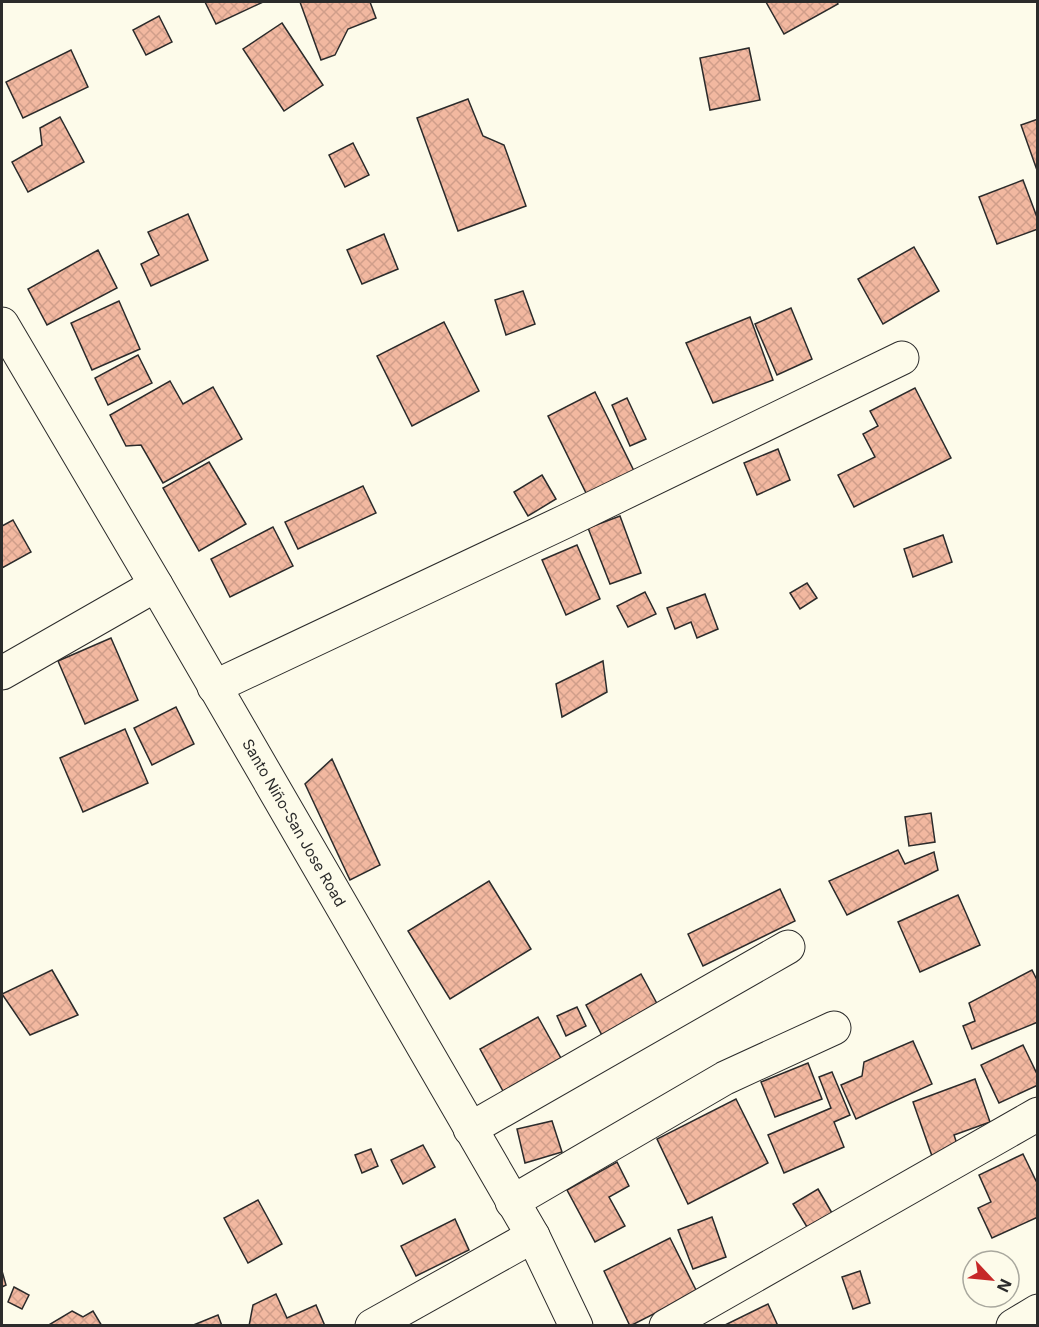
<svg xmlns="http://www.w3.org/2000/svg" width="1039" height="1327" font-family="Inter,sans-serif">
	<defs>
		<pattern id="building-cross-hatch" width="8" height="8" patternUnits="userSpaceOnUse" patternTransform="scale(1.5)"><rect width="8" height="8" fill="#f2b8a0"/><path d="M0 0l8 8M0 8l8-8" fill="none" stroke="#d09e8a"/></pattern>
	</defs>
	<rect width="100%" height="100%" fill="#fdfbea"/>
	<g fill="url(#building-cross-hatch)" stroke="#2b2b2b" stroke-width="1.5">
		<polygon points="205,2 263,2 216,24"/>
		<polygon points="300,2 370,2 376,18 348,29 335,55 321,60"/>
		<polygon points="766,2 837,2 838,4 784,34"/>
		<polygon points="159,16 172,42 146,55 133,30"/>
		<polygon points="282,23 323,85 284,111 243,49"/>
		<polygon points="749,48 760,100 710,110 700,58"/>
		<polygon points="71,50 88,87 23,118 6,82"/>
		<polygon points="468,99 483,136 504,145 526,206 458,231 417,118"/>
		<polygon points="60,117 84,162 28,192 12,162 42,145 40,128"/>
		<polygon points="1038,119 1038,173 1021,125"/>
		<polygon points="353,143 369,175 345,187 329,155"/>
		<polygon points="1023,180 1038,220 1038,229 997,244 979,197"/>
		<polygon points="188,214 208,260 151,286 141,264 159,255 148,232"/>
		<polygon points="384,234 398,269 362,284 347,250"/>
		<polygon points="914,247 939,291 883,324 858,279"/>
		<polygon points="98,250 117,288 47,325 28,289"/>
		<polygon points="523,291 535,324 506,335 495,300"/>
		<polygon points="119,301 140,349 92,370 71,323"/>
		<polygon points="791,308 812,359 777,375 755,324"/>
		<polygon points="750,317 773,380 713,403 686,343"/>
		<polygon points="444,322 479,391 412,426 377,356"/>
		<polygon points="138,355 152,383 108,405 95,378"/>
		<polygon points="170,381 183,404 213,387 242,439 163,483 141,445 126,446 110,415"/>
		<polygon points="915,388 951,458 854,507 838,475 875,457 863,434 878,426 870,411"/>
		<polygon points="595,392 635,473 588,497 548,416"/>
		<polygon points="627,398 646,439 630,446 612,405"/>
		<polygon points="778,449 790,480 757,495 744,463"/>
		<polygon points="209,462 246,524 199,551 163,488"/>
		<polygon points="542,475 556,499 528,516 514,492"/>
		<polygon points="363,486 376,513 298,549 285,522"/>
		<polygon points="620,516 641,573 610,584 588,528"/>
		<polygon points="13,520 31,552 2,568 2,526"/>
		<polygon points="273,527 293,566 230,597 211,559"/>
		<polygon points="943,535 952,562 913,577 904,549"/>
		<polygon points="577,545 600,599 566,615 542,560"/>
		<polygon points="807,583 817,598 800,609 790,593"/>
		<polygon points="645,592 656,614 628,627 617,606"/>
		<polygon points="705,594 718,629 697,638 691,622 675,629 667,608"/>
		<polygon points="111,638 138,700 85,724 58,661"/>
		<polygon points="603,661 607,692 562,717 556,684"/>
		<polygon points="176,707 194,744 152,765 134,728"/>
		<polygon points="125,729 148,783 83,812 60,758"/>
		<polygon points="332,759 380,865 350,880 305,784"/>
		<polygon points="931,813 935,842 909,846 905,817"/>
		<polygon points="898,850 905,864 934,852 938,870 847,915 829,881"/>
		<polygon points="489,881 531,949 450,999 408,931"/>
		<polygon points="780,889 795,921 703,966 688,934"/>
		<polygon points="958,895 980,945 920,972 898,922"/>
		<polygon points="52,970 78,1015 30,1035 2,994"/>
		<polygon points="1032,970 1038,982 1038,1022 972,1049 963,1026 975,1021 969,1003"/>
		<polygon points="641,974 661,1011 605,1041 586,1005"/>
		<polygon points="577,1007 586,1026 566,1036 557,1016"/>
		<polygon points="538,1017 562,1060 503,1091 480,1049"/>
		<polygon points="913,1041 932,1084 856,1119 841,1085 862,1076 864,1062"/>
		<polygon points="1023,1045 1038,1076 1038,1085 999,1103 981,1065"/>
		<polygon points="808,1063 822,1099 775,1117 761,1082"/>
		<polygon points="832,1072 850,1115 834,1122 844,1147 784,1173 768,1135 831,1108 819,1077"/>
		<polygon points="975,1079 990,1122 954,1135 958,1147 932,1156 913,1102"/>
		<polygon points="736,1099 768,1163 688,1204 657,1139"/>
		<polygon points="552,1121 562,1152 525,1163 517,1129"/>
		<polygon points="423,1145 435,1167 403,1184 391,1160"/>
		<polygon points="371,1149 378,1166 362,1173 355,1155"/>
		<polygon points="1023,1154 1038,1185 1038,1217 992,1238 978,1208 991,1202 979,1175"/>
		<polygon points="617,1162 629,1186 609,1197 625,1226 595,1242 567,1190"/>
		<polygon points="818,1189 832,1213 807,1227 793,1204"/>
		<polygon points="258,1200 282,1244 248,1263 224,1218"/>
		<polygon points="712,1217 726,1257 693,1269 678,1230"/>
		<polygon points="455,1219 469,1250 416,1276 401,1246"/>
		<polygon points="670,1238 697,1292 630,1326 604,1271"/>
		<polygon points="2,1271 6,1285 2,1287"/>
		<polygon points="860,1271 870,1303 853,1309 842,1277"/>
		<polygon points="14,1287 29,1295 22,1309 8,1302"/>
		<polygon points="276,1294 287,1318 316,1305 325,1326 249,1326 253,1305"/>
		<polygon points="768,1304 778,1326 725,1326 725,1325"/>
		<polygon points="72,1311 83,1317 93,1311 102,1326 47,1326"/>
		<polygon points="218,1315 222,1326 191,1326"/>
	</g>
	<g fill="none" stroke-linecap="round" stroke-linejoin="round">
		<g stroke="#2b2b2b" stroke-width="35">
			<g id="minor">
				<polyline points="2,673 156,585"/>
				<polyline points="214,687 564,522 902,358"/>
				<polyline points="470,1129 788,947"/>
				<polyline points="512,1202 725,1078 834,1028"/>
				<polyline points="372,1326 533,1236"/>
				<polyline points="666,1326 1038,1114"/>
				<polyline points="1013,1326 1038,1311"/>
			</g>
		</g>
		<g stroke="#2b2b2b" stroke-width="35">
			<g id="secondary">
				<path id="s1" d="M2,324L156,585L533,1236L576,1326"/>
			</g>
		</g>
		<use href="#minor" stroke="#fdfbea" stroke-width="33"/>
		<use href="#secondary" stroke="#fdfbea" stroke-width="33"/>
	</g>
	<g text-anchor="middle" stroke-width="4.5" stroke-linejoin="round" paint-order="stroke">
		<g font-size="15" fill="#2b2b2b" stroke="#fdfbea">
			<text dy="5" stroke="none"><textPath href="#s1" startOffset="578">Santo Niño-San Jose Road</textPath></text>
		</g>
	</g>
	<rect width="1039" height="1327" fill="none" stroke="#2b2b2b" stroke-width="6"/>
	<g transform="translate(991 1279) rotate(116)"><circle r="28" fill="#fdfbea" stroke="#a9a89e" stroke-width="1.5"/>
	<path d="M0-4.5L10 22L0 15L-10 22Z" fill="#c62828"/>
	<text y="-9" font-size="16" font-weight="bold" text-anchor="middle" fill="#2b2b2b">N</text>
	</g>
</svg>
